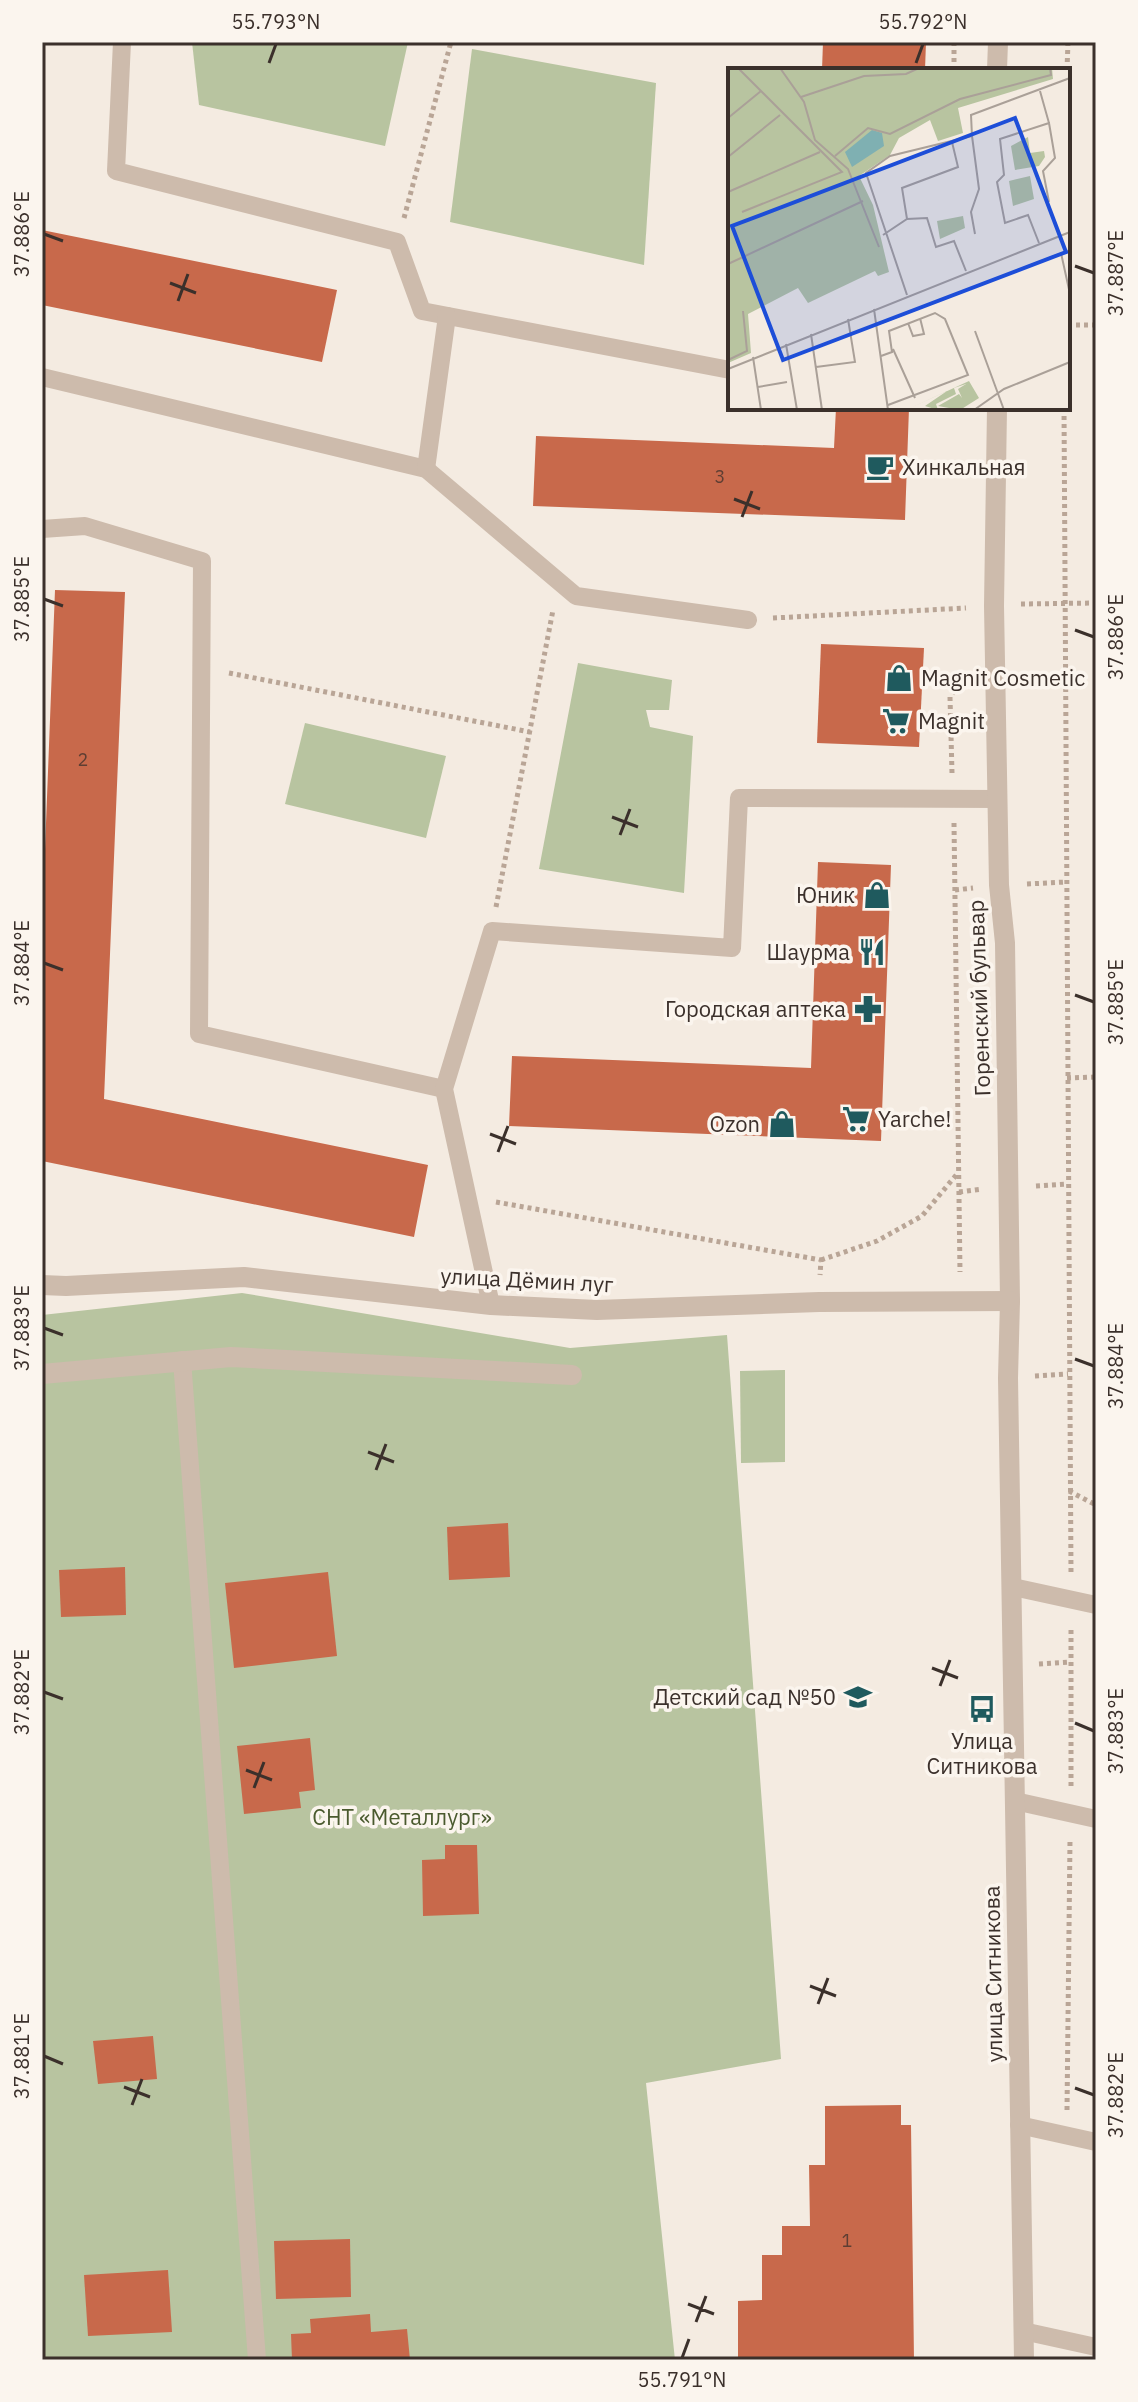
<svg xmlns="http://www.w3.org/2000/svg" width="1138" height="2402" font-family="'IBM Plex Sans',sans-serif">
	<rect width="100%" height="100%" fill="#f4ebe1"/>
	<g fill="#b8c4a0">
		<polygon points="192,42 408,42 385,146 199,105"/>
		<polygon points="472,49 656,83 644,265 450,222"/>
		<polygon points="578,663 672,680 669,710 646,710 650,727 693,736 684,893 539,869"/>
		<polygon points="305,723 446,756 426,838 285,804"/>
		<polygon points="242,1293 570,1348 727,1335 781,2059 646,2083 675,2360 42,2360 42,1315"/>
		<polygon points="785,1370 785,1462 741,1463 740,1371"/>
	</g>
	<g fill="#c8694b">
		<polygon points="823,42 926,42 925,70 822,70"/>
		<polygon points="42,230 337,290 322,362 42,305"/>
		<polygon points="836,408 909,408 905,520 533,506 536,436 834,448"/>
		<polygon points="55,590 125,592 104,1099 428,1165 414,1237 42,1161 42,927"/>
		<polygon points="821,644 924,648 919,747 817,743"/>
		<polygon points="818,862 891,865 881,1141 509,1126 512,1056 811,1068"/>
		<polygon points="508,1523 510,1577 449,1580 447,1527"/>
		<polygon points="125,1567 126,1615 61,1617 59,1570"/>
		<polygon points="328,1572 337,1656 234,1668 225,1583"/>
		<polygon points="310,1738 315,1790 299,1792 301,1808 244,1814 237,1746"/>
		<polygon points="445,1845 477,1845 479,1914 423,1916 422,1860 445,1859"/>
		<polygon points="153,2036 157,2079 98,2084 93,2041"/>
		<polygon points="901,2105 901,2125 911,2125 914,2360 738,2360 738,2301 762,2300 762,2255 782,2255 782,2226 810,2226 809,2165 825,2165 825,2106"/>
		<polygon points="350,2239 351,2297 276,2299 274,2241"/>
		<polygon points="168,2270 172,2332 88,2336 84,2275"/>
		<polygon points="370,2314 371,2332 407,2329 410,2360 292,2360 291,2334 311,2333 310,2319"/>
	</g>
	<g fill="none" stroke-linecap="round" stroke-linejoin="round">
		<g stroke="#b9a596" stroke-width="5" stroke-dasharray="4 4" stroke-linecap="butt">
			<polyline points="954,42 954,70"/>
			<polyline points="1067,70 1068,42"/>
			<polyline points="404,218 451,42"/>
			<polyline points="1068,325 1096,325"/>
			<polyline points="1064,408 1071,1572"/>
			<polyline points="1021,604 1096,603"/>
			<polyline points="773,618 966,608"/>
			<polyline points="229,673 530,732"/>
			<polyline points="952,773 950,697 965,677"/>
			<polyline points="954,823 960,1272"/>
			<polyline points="1027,884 1066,882"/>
			<polyline points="955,890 973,888"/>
			<polyline points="496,907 553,610"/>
			<polyline points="1067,1078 1096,1077"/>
			<polyline points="1036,1186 1067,1184"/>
			<polyline points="959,1192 982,1189"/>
			<polyline points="496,1202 821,1260 820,1275"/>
			<polyline points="821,1260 877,1241 922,1216 957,1174"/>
			<polyline points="1035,1376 1068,1374"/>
			<polyline points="1069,1491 1096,1505"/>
			<polyline points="1039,1664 1071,1662"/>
			<polyline points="1071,1786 1071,1627"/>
			<polyline points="1067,2110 1070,1840"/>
		</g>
		<g stroke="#cdbbac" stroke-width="18">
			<polyline points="122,42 116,171 397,242 422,311 730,370"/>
			<polyline points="42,377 426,469 576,596 748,620"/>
			<polyline points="426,469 447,316"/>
			<polyline points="42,529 85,526 202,561 199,1034 444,1089"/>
			<polyline points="491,1305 444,1089 492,931 732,948 739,798 998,799"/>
			<polyline points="182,1360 257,2360"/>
			<polyline points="1013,1587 1096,1605"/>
			<polyline points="1015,1801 1096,1819"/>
			<polyline points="1019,2125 1096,2142"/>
			<polyline points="1023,2331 1096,2347"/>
		</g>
		<g stroke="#cdbbac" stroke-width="20">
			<polyline points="997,70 998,42"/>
			<polyline points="997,408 994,606 999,885 1005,943 1010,1301 1008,1378 1024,2360"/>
			<polyline points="42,1285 66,1286 244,1277 491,1305 597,1310 819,1302 1010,1301"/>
			<polyline points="42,1374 231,1357 572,1375"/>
		</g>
	</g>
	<path fill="none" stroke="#3b302b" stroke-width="3" d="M269,63L276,44M916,63L923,44M44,234L63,241M1075,266L1094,273M170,283L196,293M178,301L188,274M734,499L760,509M742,517L752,491M44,599L63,606M1075,630L1094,637M612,817L638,827M620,835L630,809M44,963L63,970M1075,995L1094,1002M490,1134L516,1144M498,1152L508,1126M44,1328L63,1335M1075,1359L1094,1366M368,1452L394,1462M376,1470L386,1444M932,1668L958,1678M940,1686L950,1660M44,1692L63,1699M1075,1723L1094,1731M246,1770L272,1780M254,1788L264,1762M810,1986L836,1996M818,2004L828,1978M44,2056L63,2064M124,2087L150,2097M1075,2088L1094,2095M132,2105L142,2079M688,2304L714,2314M696,2322L706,2296M682,2358L689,2339"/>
	<defs>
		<g id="cafe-bare" transform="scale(2.16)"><path d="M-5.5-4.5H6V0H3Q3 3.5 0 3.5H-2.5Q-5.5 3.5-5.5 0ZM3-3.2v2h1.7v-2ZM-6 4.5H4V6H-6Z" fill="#1f5a5e" stroke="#fbf5ee" stroke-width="2.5" paint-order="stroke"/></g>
		<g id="shop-bare" transform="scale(2.16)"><path d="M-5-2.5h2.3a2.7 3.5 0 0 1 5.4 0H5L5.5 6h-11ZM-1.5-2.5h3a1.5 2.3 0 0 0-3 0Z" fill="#1f5a5e" stroke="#fbf5ee" stroke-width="2.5" paint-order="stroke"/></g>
		<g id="supermarket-bare" transform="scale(2.16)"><path d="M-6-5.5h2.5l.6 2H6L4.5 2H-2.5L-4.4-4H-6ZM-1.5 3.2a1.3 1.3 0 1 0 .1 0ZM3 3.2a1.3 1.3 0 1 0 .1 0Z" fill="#1f5a5e" stroke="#fbf5ee" stroke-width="2.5" paint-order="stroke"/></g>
		<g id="restaurant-bare" transform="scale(2.16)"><path d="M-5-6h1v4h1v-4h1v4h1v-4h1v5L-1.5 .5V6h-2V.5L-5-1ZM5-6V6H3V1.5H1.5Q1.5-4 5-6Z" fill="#1f5a5e" stroke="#fbf5ee" stroke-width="2.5" paint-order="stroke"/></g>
		<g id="pharmacy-bare" transform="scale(2.16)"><path d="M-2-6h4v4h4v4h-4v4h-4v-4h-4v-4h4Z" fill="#1f5a5e" stroke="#fbf5ee" stroke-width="2.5" paint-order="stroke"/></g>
		<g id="school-bare" transform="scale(2.16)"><path d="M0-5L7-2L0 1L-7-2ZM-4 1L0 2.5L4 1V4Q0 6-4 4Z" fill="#1f5a5e" stroke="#fbf5ee" stroke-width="2.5" paint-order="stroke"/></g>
		<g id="bus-bare" transform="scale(2.16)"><path d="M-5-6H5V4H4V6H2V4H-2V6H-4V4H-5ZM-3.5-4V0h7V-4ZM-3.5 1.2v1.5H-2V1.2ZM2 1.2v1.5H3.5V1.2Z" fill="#1f5a5e" stroke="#fbf5ee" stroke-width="2.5" paint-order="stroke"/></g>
	</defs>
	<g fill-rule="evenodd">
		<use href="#cafe-bare" x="880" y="467"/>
		<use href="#shop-bare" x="899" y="678"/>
		<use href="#supermarket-bare" x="896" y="721"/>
		<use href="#shop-bare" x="877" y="895"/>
		<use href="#restaurant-bare" x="872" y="952"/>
		<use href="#pharmacy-bare" x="868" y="1009"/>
		<use href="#supermarket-bare" x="856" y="1119"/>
		<use href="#shop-bare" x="782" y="1124"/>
		<use href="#school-bare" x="858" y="1697"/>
		<use href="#bus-bare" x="982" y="1709"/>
	</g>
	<g text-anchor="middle" stroke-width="7" stroke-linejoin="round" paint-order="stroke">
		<g font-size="18" fill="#5e3e33">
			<text x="720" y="483">3</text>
			<text x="83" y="766">2</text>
			<text x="847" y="2247">1</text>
		</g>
		<g font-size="22" fill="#3b302b" stroke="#fbf5ee" text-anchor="end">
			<text x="902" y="475" text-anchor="start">Хинкальная</text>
			<text x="921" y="686" text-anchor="start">Magnit Cosmetic</text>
			<text x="918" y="729" text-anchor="start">Magnit</text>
			<text x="855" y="903">Юник</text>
			<text x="850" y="960">Шаурма</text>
			<text x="846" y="1017">Городская аптека</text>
			<text x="878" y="1127" text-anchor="start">Yarche!</text>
			<text x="760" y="1132">Ozon</text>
			<text x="836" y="1705">Детский сад №50</text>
			<text x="982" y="1749" text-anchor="middle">Улица<tspan x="982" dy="25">Ситникова</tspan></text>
		</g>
		<g font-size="22" fill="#3b302b" stroke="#fbf5ee">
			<text transform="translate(979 998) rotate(-92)" y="8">Горенский бульвар</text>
			<text transform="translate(527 1280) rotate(3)" y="8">улица Дёмин луг</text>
			<text transform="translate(993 1974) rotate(-91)" y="8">улица Ситникова</text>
		</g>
		<g font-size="22" fill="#4a5a2e" stroke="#fbf5ee">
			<text x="402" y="1825">СНТ «Металлург»</text>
		</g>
	</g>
	<g transform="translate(728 68)">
		<rect width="342" height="342" fill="#f4ebe1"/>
		<path d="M0,0H324L325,11L230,40L235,65L210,73L202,52L171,70L162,87L131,108L145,137L161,204L150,208L147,203L80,235L70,220L20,246L23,285L0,295ZM300,69L302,85L316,83L317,89L311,98L287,102L283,78ZM302,108L306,131L285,138L281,113ZM235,148L237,160L212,171L209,153ZM241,313L251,330L232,342L210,338L231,326L234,330L230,321L238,316L226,320L228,326L208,336L210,342L197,338L219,323L178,342Z" fill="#b8c4a0"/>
		<path d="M144,62L154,65L156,78L124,99L117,84Z" fill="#7fb0b2"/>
		<path fill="none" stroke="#aaa098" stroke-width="2" d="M10,0L114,104L14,144M52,0L76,34L87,72L120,101L151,179M73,29L136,8L178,6L191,0M0,50L33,23M321,55L327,90L315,103L321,134M244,68L251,121L243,144L247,166M107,88L140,60L162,66L232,31L323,7L322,0M0,89L52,47M0,124L92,84M179,151L174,120L230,99L224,74M155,167L179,151L199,150L208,179L226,173L238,203M311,175L300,147L277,155L269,114L276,107L272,71L321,55L312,23M333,185L342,226M0,196L135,133M179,227L138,105L162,88L244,68L243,47L342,10M146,241L160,342M180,255L185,268L196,266L192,250M148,257L342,182M247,263L276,342M83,266L94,342M58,276L69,342M165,281L187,330M153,288L164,284L161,263L207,245L217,251L240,307L160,337M25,289L33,342M0,292L19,283L15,243M88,299L127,294L120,251M0,301L342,164M30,319L59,314M246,342L276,321L342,294"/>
		<path fill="#1d4ed8" fill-opacity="0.15" stroke="#1d4ed8" stroke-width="4" d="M287,50L338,184L55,292L4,158Z"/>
		<rect width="342" height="342" fill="none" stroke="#3b302b" stroke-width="4"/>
	</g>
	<rect width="1138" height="2402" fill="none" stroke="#fbf5ee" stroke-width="88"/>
	<rect x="44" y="44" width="1050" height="2314" fill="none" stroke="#3b302b" stroke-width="3"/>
	<g font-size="20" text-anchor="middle" fill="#3b302b">
		<text x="276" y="29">55.793°N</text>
		<text x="923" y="29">55.792°N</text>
		<text transform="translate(22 234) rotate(-90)" y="7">37.886°E</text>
		<text transform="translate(1116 273) rotate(-90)" y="7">37.887°E</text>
		<text transform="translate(22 599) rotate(-90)" y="7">37.885°E</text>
		<text transform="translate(1116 637) rotate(-90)" y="7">37.886°E</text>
		<text transform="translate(22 963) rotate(-90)" y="7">37.884°E</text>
		<text transform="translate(1116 1002) rotate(-90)" y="7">37.885°E</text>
		<text transform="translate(22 1328) rotate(-90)" y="7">37.883°E</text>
		<text transform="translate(1116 1366) rotate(-90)" y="7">37.884°E</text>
		<text transform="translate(22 1692) rotate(-90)" y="7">37.882°E</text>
		<text transform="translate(1116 1731) rotate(-90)" y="7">37.883°E</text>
		<text transform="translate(22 2056) rotate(-90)" y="7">37.881°E</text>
		<text transform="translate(1116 2095) rotate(-90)" y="7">37.882°E</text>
		<text x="682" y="2387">55.791°N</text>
	</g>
</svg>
